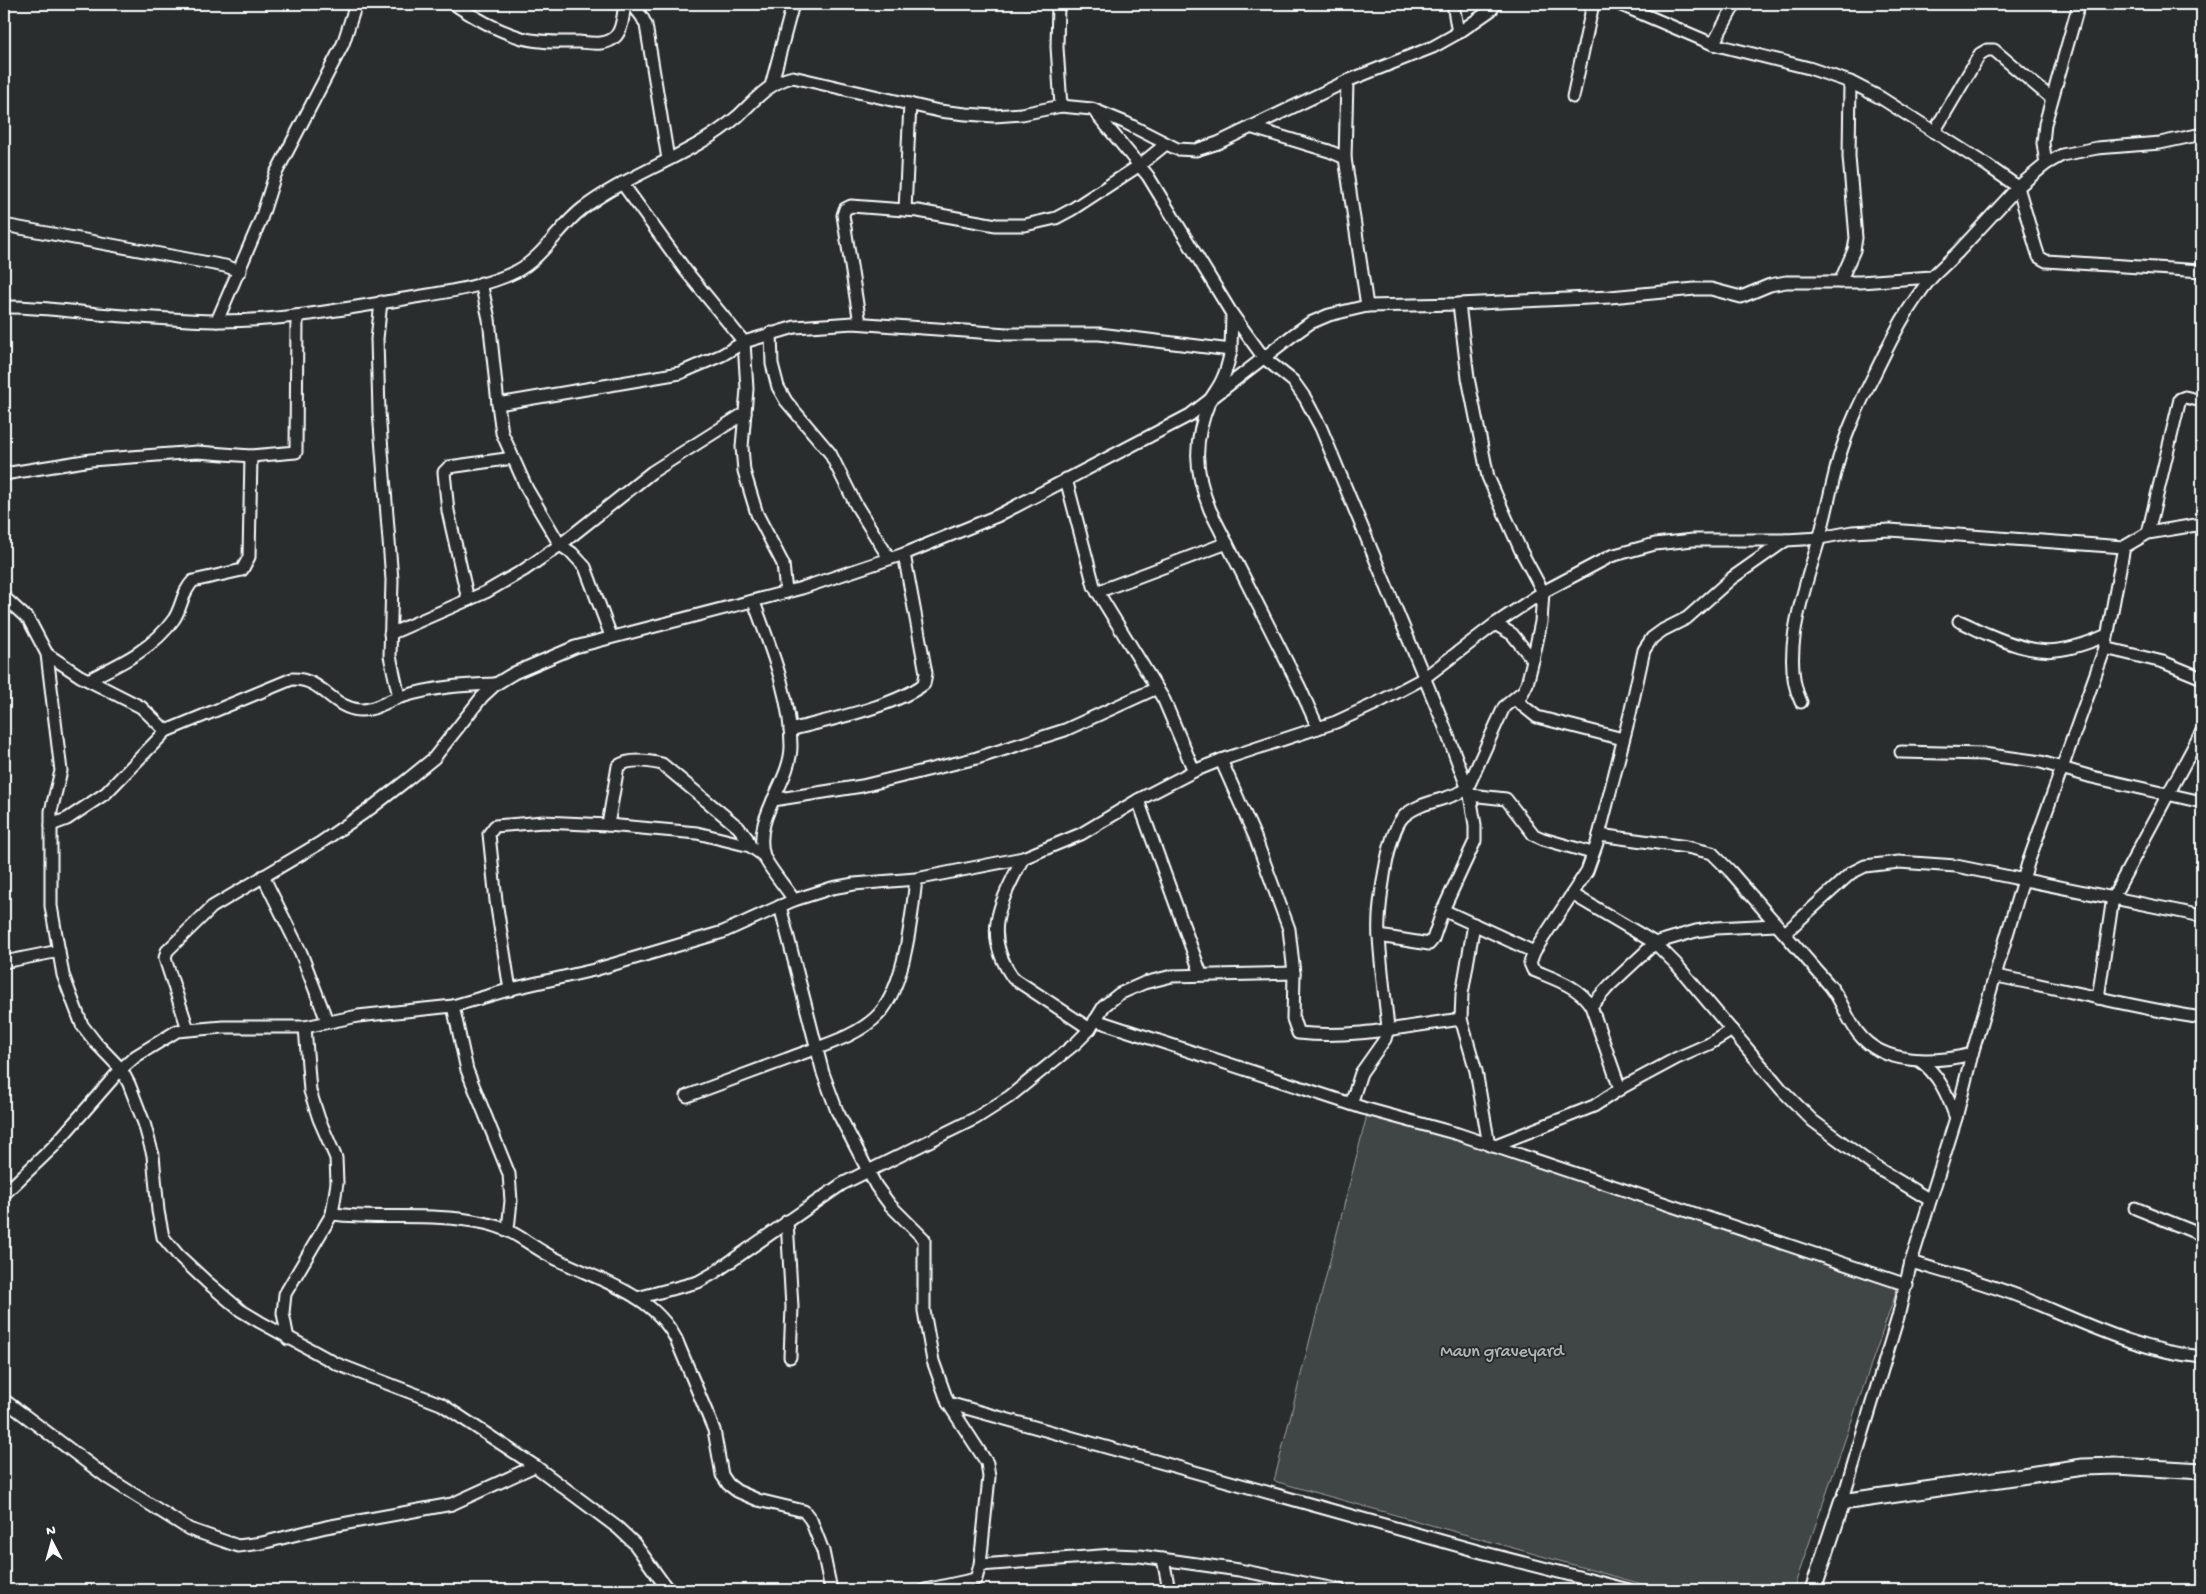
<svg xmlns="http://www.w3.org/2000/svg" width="2206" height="1594" font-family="'Gochi Hand',sans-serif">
	<rect width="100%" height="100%" fill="#2a2d2e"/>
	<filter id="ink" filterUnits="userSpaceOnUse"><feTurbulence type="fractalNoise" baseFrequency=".02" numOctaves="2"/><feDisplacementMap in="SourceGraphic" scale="10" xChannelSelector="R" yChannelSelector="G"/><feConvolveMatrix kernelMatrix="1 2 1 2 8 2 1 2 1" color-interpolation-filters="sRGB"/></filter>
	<g filter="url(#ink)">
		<polygon fill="#414445" stroke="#a0a2a2" points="1369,1107 1899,1284 1793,1590 1663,1590 1274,1481"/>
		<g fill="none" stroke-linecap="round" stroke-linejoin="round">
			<g stroke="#fff" stroke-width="15">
				<g id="street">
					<path d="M454,4C475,18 498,31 522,38C541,43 561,42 579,42C591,43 607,46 616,36C623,28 623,14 625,4"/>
					<polyline points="632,4 642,17 646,25 668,159"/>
					<polyline points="1058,4 1057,47 1061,106"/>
					<polyline points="1453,4 1458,33"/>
					<polyline points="1619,4 1713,44 1809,68 1850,82 1881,98 1988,166 2018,187 2036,248 2039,257 2046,261 2202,271"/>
					<polyline points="1713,44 1735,4"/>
					<polyline points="771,86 793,4"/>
					<polyline points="1573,97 1593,4"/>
					<polyline points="1095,112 1148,176 1232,314 1264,358 1293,381 1305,398 1321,428 1444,725 1470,795 1506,799 1534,835 1543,839 1592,853"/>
					<polyline points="1250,127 1329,151 1345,158 1367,306"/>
					<polyline points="1934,132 1980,54 1987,50 1994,50 2051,98"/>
					<polyline points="1345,158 1347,81"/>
					<polyline points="2046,164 2043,143 2045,124 2079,4"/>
					<polyline points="622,183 686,271 744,342 795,327 853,323 1007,334 1099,334 1231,350 1232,314"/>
					<polyline points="905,210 910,104"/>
					<polyline points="4,225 225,266 240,271"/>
					<polyline points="1840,282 1854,250 1856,238 1849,157 1850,82"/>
					<polyline points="481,283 489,319 498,404"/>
					<polyline points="381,302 377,339 379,412 392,580 390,656 399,697"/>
					<polyline points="1459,304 1468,378 1488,477 1521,551 1543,592 1541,622 1533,660"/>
					<path d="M4,307C35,306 67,311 98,314C137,317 176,320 215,321C276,322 343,309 404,299C439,293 484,288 517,271C543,257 559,227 582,209C630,172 692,156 738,116C755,100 769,82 793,77L939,111L966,114L994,116L1022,114L1061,106L1092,109L1126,123L1177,149L1196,150L1218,143L1347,81L1433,47L1458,33L1491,10L1496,4"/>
					<polyline points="217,321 261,219 275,175 343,44 356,4"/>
					<polyline points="860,323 843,215 845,209 851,206 918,211 996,225 1025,225 1056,218 1071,210 1140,165 1166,144"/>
					<polyline points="771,333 772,364 778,387 786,401 830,453 856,505 889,558"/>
					<path d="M1231,350C1229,360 1227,370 1222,380C1219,387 1214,393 1210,400C1193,441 1194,470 1210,510L1300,688L1318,728"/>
					<polyline points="4,474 91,460 197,452 251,456 296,452 297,316"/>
					<polyline points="1066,479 1094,586 1164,700 1194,771"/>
					<polyline points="2148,533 2180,399 2185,397 2202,401"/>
					<polyline points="1786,540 1732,578 1687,618 1663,630 1652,638 1644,650 1630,714 1597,843 1587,871 1572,894 1655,943 1676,964 1782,1090 1813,1121 1874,1166 1930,1200"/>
					<polyline points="1097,592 1227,543"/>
					<polyline points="4,597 29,620 47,654 61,771 51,811 51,906 63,975 82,1025 96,1043 121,1069 129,1084 144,1123 153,1155 158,1211 163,1237 178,1255 207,1282 240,1310 260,1322 337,1364 441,1404 535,1466 618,1528 634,1543 668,1590"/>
					<polyline points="468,600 448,511 444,472 449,467 513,458"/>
					<path d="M754,602C770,647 791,696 791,746C791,783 752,817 764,856C768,867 787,889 794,900"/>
					<path d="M1959,621C1969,625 1977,630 1987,634C2036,655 2057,657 2107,635"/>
					<polyline points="1495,624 1512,634 1533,660 1527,684 1518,702 1537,717 1623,739"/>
					<polyline points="390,634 486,592 524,570 560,545 652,472 745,413"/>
					<polyline points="611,636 585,567 572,553 560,545 527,489 502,433 498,404 680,373 722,355 744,342 747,389 742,447 744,471 757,514 783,564 786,592"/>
					<polyline points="2105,648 2163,662 2202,678"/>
					<polyline points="47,654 80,676 141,707 166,731"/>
					<path d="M88,680C120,664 153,649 174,619C182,607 182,592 193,581L242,570L249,557L251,456"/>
					<path d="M1801,702C1779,656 1805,588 1818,543C1826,515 1831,486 1839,458C1848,427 1862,399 1876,371C1893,336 1907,307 1932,277"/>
					<path d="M790,730C827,720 894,707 924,684L926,673L904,554"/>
					<polyline points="1901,752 1983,754 2041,762 2092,777 2202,802"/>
					<path d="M1221,760L1255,837L1289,929L1294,973L1293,1019L1298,1033C1352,1039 1408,1026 1461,1019L1462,994L1474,924"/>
					<path d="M1470,795L1475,825V841L1443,910L1534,952L1530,963L1533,970C1554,979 1579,986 1591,1006"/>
					<polyline points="773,800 862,786 977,758 1065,730 1157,688"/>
					<polyline points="1138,800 1201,974"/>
					<path d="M51,825L67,819L106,793L166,731L292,679C323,678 331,708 360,710C375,711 387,700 401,697C434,687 461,685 496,684"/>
					<path d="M608,825L618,766C630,758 649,761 662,764L738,827L747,838L750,846"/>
					<path d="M1599,835L1687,847L1712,853L1730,871L1831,987C1842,1001 1847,1019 1858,1033C1883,1066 1936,1063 1972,1054"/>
					<path d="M1023,858C1001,902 981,933 1013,978L1090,1029"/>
					<polyline points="263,876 301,953 327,1021"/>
					<polyline points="780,906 823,1073 837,1111 876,1186 890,1205 924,1239 924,1311 933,1361 948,1403 987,1463 989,1477 980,1565"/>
					<polyline points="1785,933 1851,873 1865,866 1899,862 1956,866 2202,916"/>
					<polyline points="1379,936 1429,944 1433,939 1443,910"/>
					<polyline points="1534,952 1572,894"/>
					<polyline points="4,962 59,951"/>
					<path d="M1996,976C2065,989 2133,1008 2202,1018"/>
					<polyline points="510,990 496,901 489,834 495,826 543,822 608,825 697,833 750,846 764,856"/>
					<polyline points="2098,998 2113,897 2202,731"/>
					<polyline points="453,1006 467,1070 509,1174 511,1201 508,1229"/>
					<polyline points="1461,1019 1476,1071 1489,1145"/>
					<polyline points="1095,1020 1363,1108 1458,1134 1907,1285"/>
					<polyline points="188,1029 167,965 165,958 167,951 212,907 320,843 371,808 407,780 434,758 482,697 496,684 514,673 575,647 802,588 904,554 997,516 1190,415 1293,335 1310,323 1329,315 1367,306 1459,304 1610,297 1695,289 1711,289 1741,297 1770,285 1786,282 1860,282 1932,277 1958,252 2018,187 2046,164 2062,155 2097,148 2160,143 2202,134"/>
					<path d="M1919,1060C1939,1074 1948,1096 1956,1118"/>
					<polyline points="1620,1089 1591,1006 1610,985 1655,943 1696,931 1716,928 1776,925"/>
					<path d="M687,1096C720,1084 754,1071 787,1059C817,1047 857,1038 879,1014C905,986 912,915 916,879"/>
					<path d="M1351,1104L1361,1073L1385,1039L1388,1028C1385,998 1381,967 1379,937C1377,913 1387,831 1404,816C1422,800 1448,801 1467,789L1504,707L1521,693"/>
					<polyline points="1493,1146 1594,1106 1623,1087 1677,1058 1709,1044 1732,1030"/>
					<polyline points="4,1194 53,1147 121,1069 136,1056 177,1031 223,1027 305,1027 358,1016 453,1006 515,988 594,970 723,932 794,900 832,888 854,884 916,879 1023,858 1081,834 1138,800 1194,771 1221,760 1336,722 1377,703 1424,678 1495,624 1543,592 1611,556 1655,544 1693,540 1786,540 1820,538 1852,532 1890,530 2124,547"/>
					<polyline points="2135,1208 2202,1235"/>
					<path d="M332,1214C382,1220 434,1212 484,1223C512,1229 521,1239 545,1253C590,1279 650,1289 676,1339L714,1430L722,1475L728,1484L737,1491L758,1500L804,1511L811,1520L823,1551L831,1590"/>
					<polyline points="787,1221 792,1307 790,1357"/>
					<path d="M1911,1262C1948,1273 1985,1283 2021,1297C2080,1321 2138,1351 2202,1357"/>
					<polyline points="637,1298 698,1282 714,1273 842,1184 976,1118 1009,1097 1076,1043 1090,1029 1104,1006 1119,994 1144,983 1172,976 1294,973"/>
					<polyline points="288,1339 283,1313 285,1294 332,1214 337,1183 336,1158 319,1119 310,1091 305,1027"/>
					<polyline points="4,1400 108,1478 189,1529 238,1546 262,1543 326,1527 452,1504 535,1466"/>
					<polyline points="948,1403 1481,1552 1629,1590"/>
					<polyline points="1842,1502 1898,1317 1911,1262 1956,1118 1972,1054 2028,863 2105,648 2124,547 2148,533 2202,524"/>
					<polyline points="1163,1559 1169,1590"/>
					<polyline points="925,1590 976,1579 980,1565 1113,1555 1140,1556 1239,1570 1340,1590"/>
				</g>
			</g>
			<g stroke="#fff" stroke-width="19">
				<polyline id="secondary" points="1813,1590 1842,1502 2083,1467 2117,1466 2202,1471"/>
			</g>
			<use href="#street" stroke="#2a2d2e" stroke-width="11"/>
			<use href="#secondary" stroke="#2a2d2e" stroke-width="15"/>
		</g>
	</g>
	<g text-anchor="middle" stroke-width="4" stroke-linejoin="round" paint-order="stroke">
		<g font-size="18" fill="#b3b4b5" stroke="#2a2d2e">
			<text x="1502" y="1356">Maun graveyard</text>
		</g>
	</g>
	<rect width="2206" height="1594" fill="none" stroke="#2a2d2e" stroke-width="20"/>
	<rect x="10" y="10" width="2186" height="1574" fill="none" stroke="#fff" stroke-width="2" filter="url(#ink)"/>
	<g transform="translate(52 1542) rotate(354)" stroke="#2a2d2e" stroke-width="4" paint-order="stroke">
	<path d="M0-4L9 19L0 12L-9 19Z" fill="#ffffff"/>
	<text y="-8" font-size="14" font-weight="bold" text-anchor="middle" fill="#ffffff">N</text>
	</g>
</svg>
